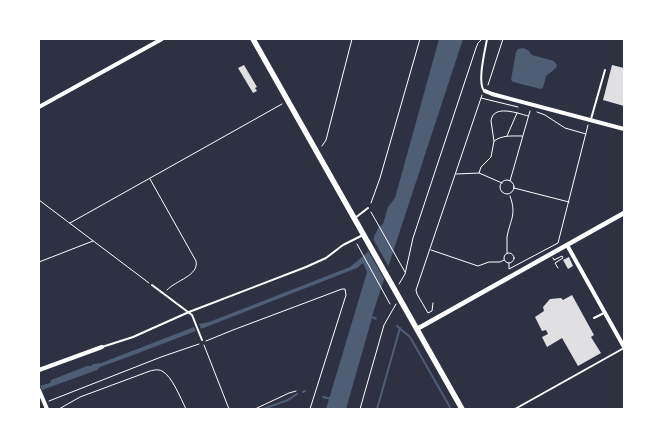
<svg xmlns="http://www.w3.org/2000/svg" width="663" height="448" font-family="'Exo 2',sans-serif">
	<rect width="100%" height="100%" fill="#2d3142"/>
	<g fill="#4f5d75">
		<polygon points="439,39 463,39 372,316 377,318 376,320 372,318 346,409 326,409 367,272 363,263 357,268 201,329 199,324 209,322 350,267 367,253 378,228 383,224 388,207 395,198"/>
		<polygon points="523,48 528,50 532,55 554,61 557,65 556,68 546,76 543,88 541,89 513,82 511,80 516,52 518,49"/>
		<polygon points="194,327 196,331 128,357 100,367 97,370 42,390 40,386 50,383 51,380 87,366 91,366 93,364 101,363"/>
	</g>
	<polygon fill="#2d3142" points="372,237 390,269 386,282 367,249"/>
	<g fill="none" stroke-linecap="round" stroke-linejoin="round">
		<g stroke="#4f5d75" stroke-width="2">
			<polyline points="500,40 500,39"/>
			<polyline points="397,326 410,337 451,409"/>
			<polyline points="303,392 305,391"/>
			<polyline points="323,397 332,399"/>
			<polyline points="263,409 288,400 297,394"/>
			<polyline points="377,409 400,328"/>
		</g>
	</g>
	<g fill="#e0e0e3">
		<polygon points="244,65 257,87 255,88 257,91 253,93 238,68"/>
		<polygon points="612,65 624,68 624,106 603,100"/>
		<polygon points="569,257 573,266 568,269 563,260"/>
		<polygon points="572,295 594,335 591,337 601,353 578,366 562,338 547,347 542,337 548,334 546,330 542,331 535,317 544,311 543,307 550,299 561,298 563,300"/>
	</g>
	<g fill="none" stroke-linecap="round" stroke-linejoin="round">
		<g stroke="#fff" stroke-width="1">
			<polyline points="488,85 503,39"/>
			<polyline points="481,98 518,107"/>
			<polyline points="537,112 545,115 565,128 586,134"/>
			<polyline points="507,136 517,113"/>
			<path d="M494,141L491,121C493,104 517,113 528,116"/>
			<polyline points="322,146 326,140 352,39"/>
			<path d="M479,173L481,167L491,157L494,141C502,135 512,136 522,136"/>
			<polyline points="456,174 479,173 502,183"/>
			<path d="M150,179L196,261C199,276 176,280 167,290"/>
			<circle cx="507" cy="187" r="7"/>
			<polyline points="510,181 530,111"/>
			<polyline points="514,188 569,202"/>
			<polyline points="39,200 149,283"/>
			<polyline points="371,203 380,178 420,39"/>
			<polyline points="371,212 405,272"/>
			<polyline points="70,223 282,104"/>
			<polyline points="357,244 390,304"/>
			<polyline points="431,250 478,266 489,262 500,262 504,260"/>
			<path d="M507,253C507,248 507,242 507,237C510,220 517,215 510,196"/>
			<circle cx="509" cy="258" r="5"/>
			<polyline points="553,258 554,260 562,256 563,258 555,263 558,268"/>
			<polyline points="39,262 93,241"/>
			<polyline points="509,263 509,269 558,243 588,125"/>
			<polyline points="399,284 405,274 413,238 476,48 478,43 481,40"/>
			<polyline points="433,303 432,311 428,313 417,294 416,290 482,95"/>
			<polyline points="206,341 233,330 342,289 345,289 346,295 310,409"/>
			<polyline points="204,345 229,409"/>
			<polyline points="49,401 161,357 199,344"/>
			<path d="M59,409L80,397L150,371C154,370 158,369 162,371C172,376 181,399 186,409"/>
			<polyline points="255,409 289,393 296,391"/>
			<polyline points="360,409 384,325 396,304"/>
		</g>
		<g stroke="#fff" stroke-width="2">
			<path d="M484,91C477,82 485,51 487,39"/>
			<polyline points="591,119 605,70"/>
			<polyline points="355,218 368,208"/>
			<polyline points="152,285 192,315 202,340"/>
			<polyline points="594,318 604,313"/>
			<polyline points="102,347 133,337 189,312 306,267 326,258 343,245 363,235"/>
			<polyline points="515,409 624,348"/>
		</g>
		<g stroke="#fff" stroke-width="4">
			<polyline points="485,91 492,94 624,129"/>
			<polyline points="39,107 162,39"/>
			<polyline points="567,245 624,347"/>
			<polyline points="39,370 102,347"/>
			<polyline points="39,390 47,409"/>
		</g>
		<polyline stroke="#fff" stroke-width="4.5" points="417,329 624,213"/>
		<polyline stroke="#fff" stroke-width="5.5" points="253,39 462,409"/>
	</g>
	<rect width="663" height="448" fill="none" stroke="#ffffff" stroke-width="80"/>
</svg>
